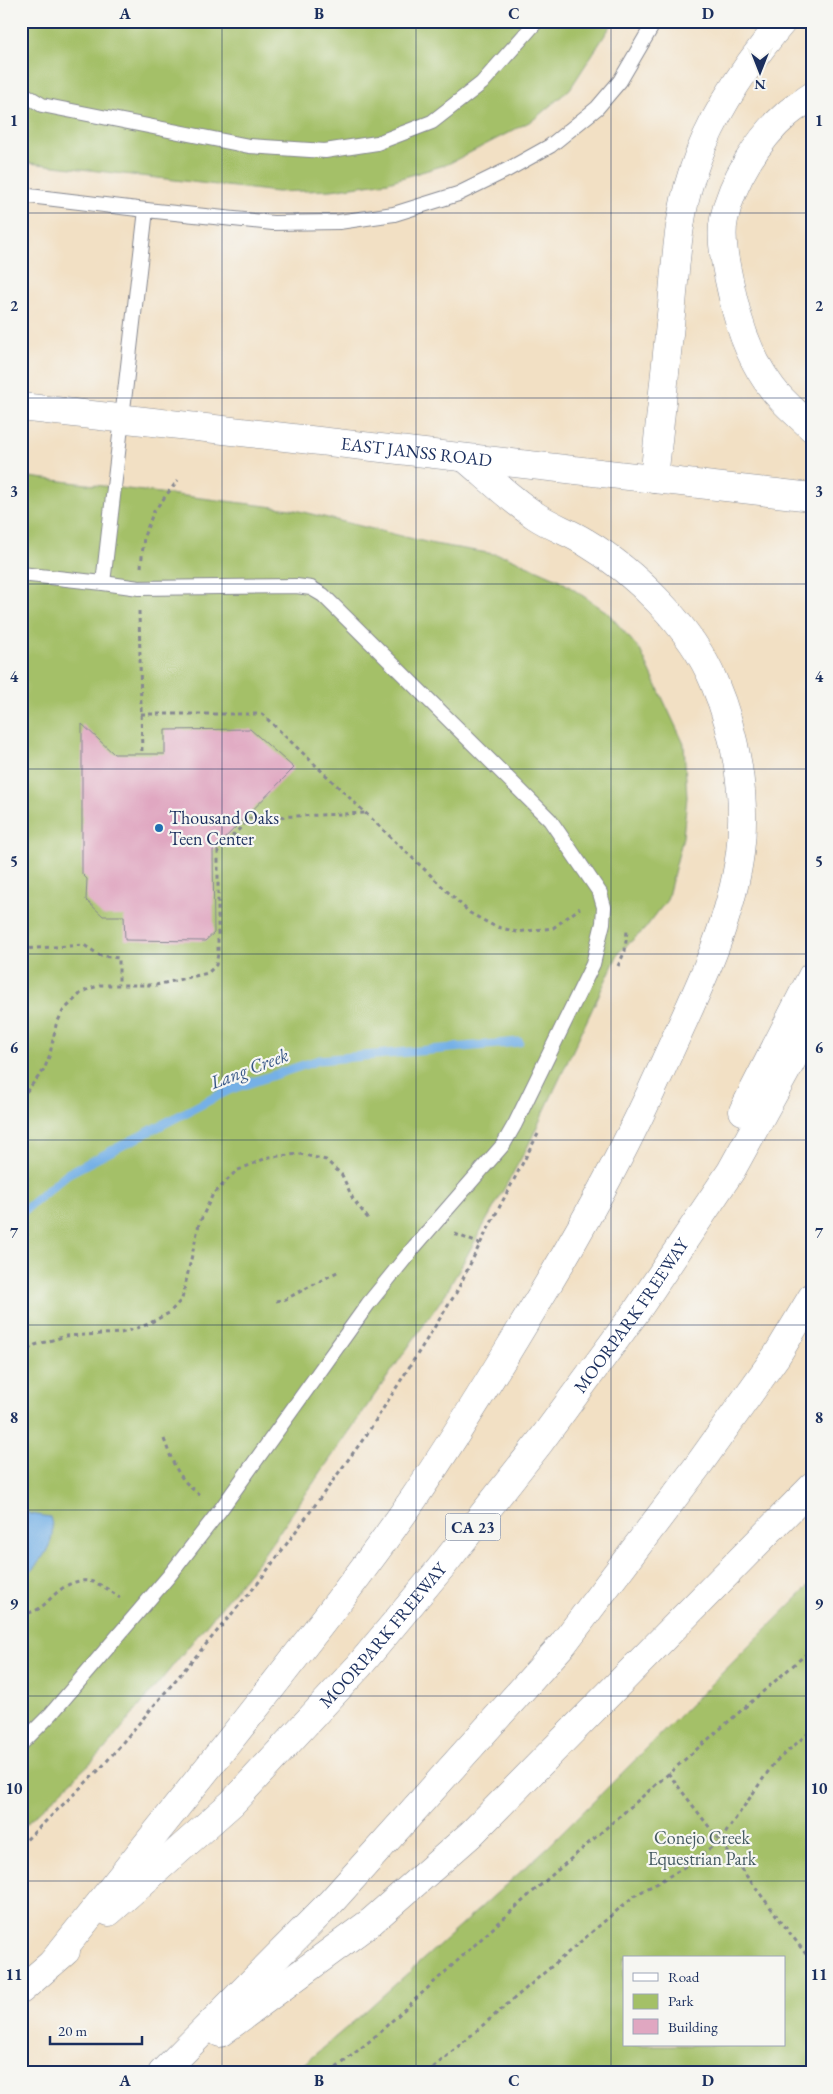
<svg xmlns="http://www.w3.org/2000/svg" width="833" height="2094" font-family="'EB Garamond',serif">
	<rect width="100%" height="100%" fill="#f6f6f2"/>
	<filter id="ink" filterUnits="userSpaceOnUse"><feTurbulence type="fractalNoise" baseFrequency=".02" numOctaves="2"/><feDisplacementMap in="SourceGraphic" scale="10" xChannelSelector="R" yChannelSelector="G"/><feConvolveMatrix kernelMatrix="1 2 1 2 8 2 1 2 1" color-interpolation-filters="sRGB"/></filter>
	<filter id="wash" filterUnits="userSpaceOnUse"><feTurbulence type="fractalNoise" baseFrequency=".0096" numOctaves="4" result="noise"/><feDisplacementMap in="SourceGraphic" scale="20" xChannelSelector="R" yChannelSelector="G"/><feGaussianBlur stdDeviation="1.12" result="paint"/><feColorMatrix in="noise" values="0 0 0 0 0 0 0 0 0 0 0 0 0 0 0 0 0 1.4 0 .05"/><feComposite in="paint" operator="in"/></filter>
	<g filter="url(#wash)">
		<rect width="100%" height="100%" fill="#f2e0c4"/>
		<g fill="#a4c067" stroke="#607862" fill-rule="evenodd">
			<polygon points="21,21 614,21 570,89 533,120 448,164 388,182 331,190 277,192 21,162"/>
			<polygon points="21,476 291,509 434,544 506,556 558,579 607,612 640,650 684,744 687,797 683,837 667,900 644,930 619,952 528,1146 446,1293 261,1558 103,1751 21,1829"/>
			<path d="M812,1583V2073H293L359,2017L548,1847ZM624,1958H784V2045H624Z"/>
		</g>
		<path fill="#74b0e6" stroke="#4870a2" d="M21,1508L30,1514L50,1517C59,1544 39,1563 21,1581Z"/>
		<g fill="none" stroke-linecap="round" stroke-linejoin="round">
			<polyline stroke="#74b0e6" stroke-width="9" points="21,1213 67,1174 229,1090 319,1060 519,1042"/>
		</g>
		<g id="blocks">
			<polygon fill="#e0a7c1" points="82,724 114,754 165,754 165,730 250,729 294,768 213,850 214,933 205,941 125,940 124,916 103,916 86,900 87,879 82,874"/>
		</g>
	</g>
	<g filter="url(#ink)">
		<use href="#blocks" fill-opacity="0" stroke="#868891" stroke-width="1"/>
		<g fill="none" stroke-linecap="round" stroke-linejoin="round">
			<g stroke="#868891" stroke-width="16">
				<g id="lane">
					<polyline points="21,92 42,105 249,146 325,151 377,143 432,122 482,83 537,21"/>
					<polyline points="21,195 146,210"/>
					<polyline points="21,574 103,583 146,210 273,223 339,222 394,214 458,194 507,170 550,146 597,108 620,81 655,21"/>
					<polyline points="21,1744 51,1714 169,1576 221,1509 368,1304 415,1246 503,1145 515,1124 593,964 603,923 604,907 600,893 550,820 323,595 311,588 296,586 139,588 103,583"/>
				</g>
			</g>
			<g stroke="#868891" stroke-width="29">
				<g id="secondary">
					<path id="s1" d="M21,407L812,497"/>
				</g>
			</g>
			<g stroke="#868891" stroke-width="29">
				<g id="highway">
					<path d="M812,96C804,102 795,107 787,114C758,139 732,181 724,219C719,242 728,275 733,298C740,330 752,362 772,388C783,403 799,415 812,428"/>
					<path d="M654,479C660,421 666,363 672,305C676,261 678,217 692,174C710,117 745,66 783,21"/>
					<polyline points="743,1111 812,976"/>
					<path id="s2" d="M109,1912L232,1803L359,1666L444,1564L540,1442L638,1309L731,1171L812,1024"/>
					<path d="M52,1963C123,1874 194,1786 264,1697C315,1632 367,1566 414,1498C457,1435 497,1369 536,1304C583,1227 625,1150 662,1068C693,999 730,929 740,853C747,796 736,734 714,682C692,628 634,571 585,542C569,532 551,526 536,516C511,500 488,477 465,458"/>
					<polyline points="21,1990 66,1951"/>
					<polyline points="220,2033 372,1921 471,1834 812,1487"/>
					<polyline points="162,2073 331,1902 563,1644 697,1467 777,1355 812,1297"/>
				</g>
			</g>
			<g stroke="#868891" stroke-width="3" stroke-dasharray="4 4" stroke-linecap="butt">
				<polyline points="141,567 144,536 154,511 178,480"/>
				<polyline points="139,611 142,754"/>
				<polyline points="141,714 262,714 470,913 494,926 517,932 553,928 580,908"/>
				<polyline points="21,949 84,945 101,956 119,958 119,984"/>
				<polyline points="618,966 625,951 627,931"/>
				<polyline points="21,1098 44,1070 50,1054 56,1025 63,1011 82,992 100,985 156,985 208,973 216,965 218,954 218,851 250,818 366,813"/>
				<polyline points="455,1234 480,1244"/>
				<polyline points="276,1301 286,1299 339,1271"/>
				<polyline points="21,1354 35,1345 66,1336 121,1333 146,1325 169,1313 182,1299 199,1224 212,1196 236,1171 269,1157 300,1154 326,1160 342,1175 353,1199 370,1221"/>
				<path d="M164,1439C173,1464 179,1481 203,1497"/>
				<path d="M21,1616C27,1613 34,1612 40,1608C47,1603 53,1595 60,1590C84,1572 100,1583 120,1598"/>
				<polyline points="668,1773 812,1962"/>
				<polyline points="21,1845 101,1768 258,1583 367,1434 456,1293 480,1244 539,1132"/>
				<polyline points="330,2073 371,2040 528,1896 812,1649"/>
				<polyline points="427,2073 634,1896 680,1870 720,1841 774,1763 812,1730"/>
			</g>
			<use href="#lane" stroke="#fff" stroke-width="14"/>
			<use href="#secondary" stroke="#fff" stroke-width="28"/>
			<use href="#highway" stroke="#fff" stroke-width="28"/>
		</g>
	</g>
	<path fill="none" stroke="#1b2f5e" stroke-width="1" stroke-opacity="0.55" d="M222,21V2073M416,21V2073M611,21V2073M21,213H812M21,398H812M21,584H812M21,769H812M21,954H812M21,1140H812M21,1325H812M21,1510H812M21,1696H812M21,1881H812"/>
	<circle fill="#1f6fb2" stroke="#f6f6f2" stroke-width="2" cx="159" cy="828" r="5"/>
	<g text-anchor="middle" stroke-width="4.5" stroke-linejoin="round" paint-order="stroke">
		<rect fill="#f6f6f2" stroke="#5d6b8a" stroke-width="1" x="445.5" y="1513.5" width="55" height="27" rx="4"/>
		<g font-size="16" font-weight="bold" fill="#1b2f5e">
			<text x="473" y="1533">CA 23</text>
		</g>
		<g font-size="18" fill="#1b2f5e" stroke="#f6f6f2">
			<text dy="6" stroke="none"><textPath href="#s1" startOffset="398">EAST JANSS ROAD</textPath></text>
			<text dy="6" stroke="none"><textPath href="#s2" startOffset="795">MOORPARK FREEWAY</textPath></text>
			<text dy="6" stroke="none"><textPath href="#s2" startOffset="390">MOORPARK FREEWAY</textPath></text>
		</g>
		<g font-size="18" fill="#1b2f5e" stroke="#f6f6f2" text-anchor="start">
			<text x="169" y="824">Thousand Oaks<tspan x="169" dy="21">Teen Center</tspan></text>
		</g>
		<g font-size="18" fill="#445a61" stroke="#f6f6f2">
			<text x="702" y="1844">Conejo Creek<tspan x="702" dy="21">Equestrian Park</tspan></text>
		</g>
		<g font-size="19" font-style="italic" fill="#365687" stroke="#f6f6f2">
			<text transform="translate(249 1068) rotate(-21)" y="7">Lang Creek</text>
		</g>
	</g>
	<rect width="833" height="2094" fill="none" stroke="#f6f6f2" stroke-width="55"/>
	<rect x="623" y="1956" width="162" height="90" fill="#f6f6f2" stroke="#9ea6b7"/>
	<rect x="633" y="1973" width="25" height="8" fill="#ffffff" stroke="#9ea6b7"/>
	<text x="668" y="1982" font-size="15" fill="#1b2f5e">Road</text>
	<rect x="633" y="1994" width="25" height="15" fill="#a4c067" stroke="#9ea6b7"/>
	<text x="668" y="2006" font-size="15" fill="#1b2f5e">Park</text>
	<rect x="633" y="2019" width="25" height="15" fill="#e0a7c1" stroke="#9ea6b7"/>
	<text x="668" y="2032" font-size="15" fill="#1b2f5e">Building</text>
	<g transform="translate(760 72) rotate(180)" stroke="#f6f6f2" stroke-width="4" paint-order="stroke">
	<path d="M0-4L9 19L0 12L-9 19Z" fill="#1b2f5e"/>
	<text y="-8" font-size="14" font-weight="bold" text-anchor="middle" fill="#1b2f5e">N</text>
	</g>
	<path d="M50 2036v8h92v-8" fill="none" stroke="#1b2f5e" stroke-width="2.5"/>
	<text x="58" y="2036" font-size="15" fill="#1b2f5e" stroke="#f6f6f2" stroke-width="4" paint-order="stroke">20 m</text>
	<rect x="28" y="28" width="778" height="2038" fill="none" stroke="#1b2f5e" stroke-width="2"/>
	<g font-size="16" text-anchor="middle" font-weight="bold" fill="#1b2f5e">
		<text x="125" y="19">A</text>
		<text x="319" y="19">B</text>
		<text x="514" y="19">C</text>
		<text x="708" y="19">D</text>
		<text x="14" y="126">1</text>
		<text x="819" y="126">1</text>
		<text x="14" y="311">2</text>
		<text x="819" y="311">2</text>
		<text x="14" y="497">3</text>
		<text x="819" y="497">3</text>
		<text x="14" y="682">4</text>
		<text x="819" y="682">4</text>
		<text x="14" y="867">5</text>
		<text x="819" y="867">5</text>
		<text x="14" y="1053">6</text>
		<text x="819" y="1053">6</text>
		<text x="14" y="1238">7</text>
		<text x="819" y="1238">7</text>
		<text x="14" y="1423">8</text>
		<text x="819" y="1423">8</text>
		<text x="14" y="1609">9</text>
		<text x="819" y="1609">9</text>
		<text x="14" y="1794">10</text>
		<text x="819" y="1794">10</text>
		<text x="14" y="1980">11</text>
		<text x="819" y="1980">11</text>
		<text x="125" y="2086">A</text>
		<text x="319" y="2086">B</text>
		<text x="514" y="2086">C</text>
		<text x="708" y="2086">D</text>
	</g>
</svg>
